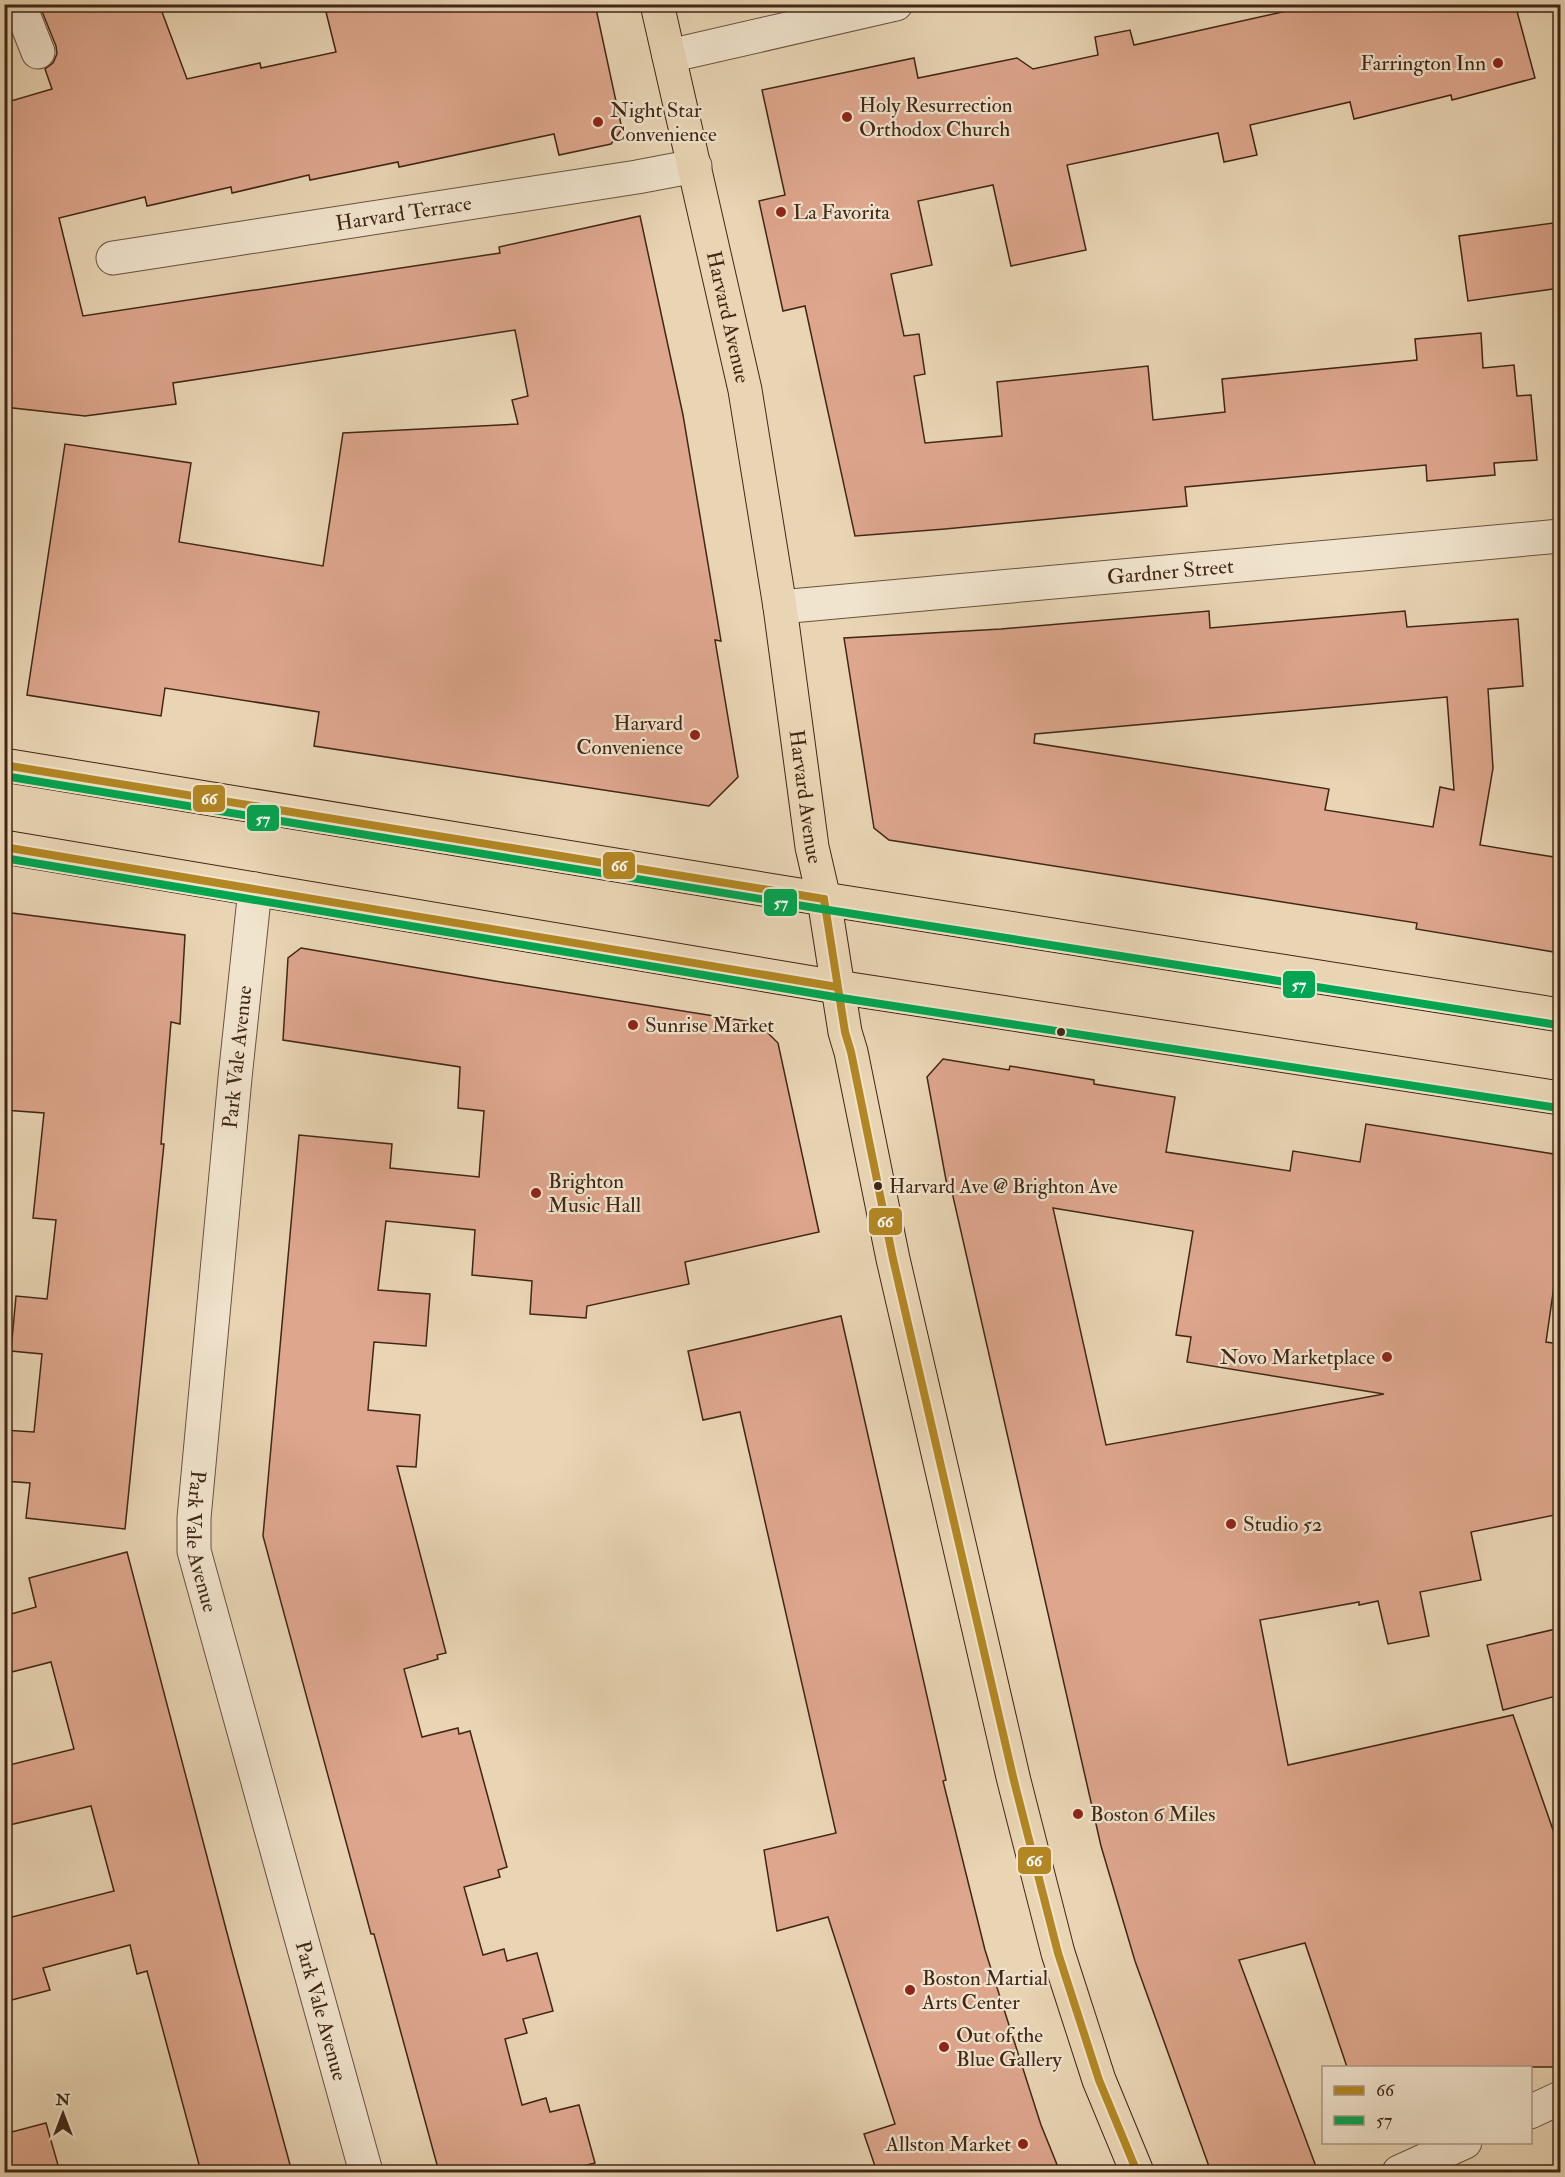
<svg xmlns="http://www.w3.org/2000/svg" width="1565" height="2177" font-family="'IM FELL Double Pica',serif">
	<rect width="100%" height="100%" fill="#e9d5b4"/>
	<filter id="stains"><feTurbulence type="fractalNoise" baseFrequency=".00333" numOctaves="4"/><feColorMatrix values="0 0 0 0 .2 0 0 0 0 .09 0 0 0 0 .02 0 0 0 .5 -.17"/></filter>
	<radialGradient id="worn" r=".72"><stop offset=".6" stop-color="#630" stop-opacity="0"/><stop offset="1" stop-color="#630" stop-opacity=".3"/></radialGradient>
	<g fill="#dea68d" stroke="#402616" stroke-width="1.5" fill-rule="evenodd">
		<polygon points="39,4 159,4 187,79 260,63 261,68 336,52 324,4 595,4 622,129 611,144 559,155 554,134 399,167 398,162 310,180 309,175 232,193 231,187 147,206 145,197 59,218 83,316 500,253 499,247 640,216 683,415 721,641 715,640 738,777 709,806 314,746 319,712 165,688 161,716 27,695 65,444 191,463 179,542 323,566 343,433 518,424 512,400 528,396 515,330 173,383 176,404 85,416 4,407 4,103 52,89 45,69 53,63 57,54 56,46"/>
		<polygon points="1318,4 1515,4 1535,78 1452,100 1451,95 1354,119 1350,102 1250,125 1257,155 1224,162 1218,133 1067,165 1086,250 1011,266 993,185 918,201 932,265 891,274 904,336 919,334 925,374 914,376 925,443 1002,436 997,382 1148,366 1153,420 1225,412 1222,379 1417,360 1415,339 1481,333 1483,368 1514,365 1517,396 1531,395 1537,460 1494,463 1495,475 1427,481 1426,465 1185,487 1187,506 945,529 855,536 805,306 783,311 759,201 785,195 762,90 914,58 918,78 1017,58 1033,69 1098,55 1095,37 1130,30 1134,45"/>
		<polygon points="1553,223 1560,288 1468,301 1459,236"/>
		<path d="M1209,611L1210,628L1405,611L1407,627L1518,619L1523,686L1488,689L1493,768L1480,845L1560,858V953L1416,929L1417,923L889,840L874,828L844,638L1001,629ZM1447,697L1454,790L1440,787L1433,827L1325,810L1329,789L1034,743L1035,734Z"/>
		<polygon points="4,912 185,935 180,1024 171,1022 161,1144 164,1144 125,1529 26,1518 30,1483 4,1481 4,1430 34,1432 42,1354 11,1351 16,1296 47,1299 56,1220 33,1218 44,1113 4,1110"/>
		<polygon points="301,948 495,981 758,1023 778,1043 819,1232 685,1262 689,1284 587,1306 586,1318 530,1314 532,1281 472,1275 475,1230 386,1221 378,1290 430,1294 426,1346 374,1342 368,1410 420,1415 416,1467 397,1466 446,1653 437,1655 438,1659 404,1669 422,1737 458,1728 459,1734 470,1731 507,1867 498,1870 500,1877 464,1887 483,1955 504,1949 507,1961 537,1953 553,2011 523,2019 527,2033 505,2039 522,2105 546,2098 550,2112 579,2105 595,2163 560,2172 439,2172 374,1934 371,1934 263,1536 299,1135 392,1144 390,1168 479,1177 484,1111 458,1108 460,1067 283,1040 288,958"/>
		<path d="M943,1059L1009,1070L1010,1066L1094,1080V1084L1175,1097L1166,1152L1290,1171L1293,1151L1360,1162L1366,1124L1560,1155V1244L1546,1342L1560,1344V1514L1471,1532L1481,1580L1420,1592L1429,1636L1388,1644L1378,1601L1359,1605V1602L1260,1620L1288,1765L1513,1715L1560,1850V2067H1347L1305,1943L1239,1960L1318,2172H1211L1135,1961L1101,1846L952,1192L948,1191L927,1077ZM1053,1208L1193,1231L1176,1335L1191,1337L1187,1362L1384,1394L1106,1445Z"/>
		<polygon points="841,1316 946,1780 943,1781 985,1950 1041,2125 1060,2172 877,2172 864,2134 895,2124 828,1917 777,1931 764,1850 836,1833 740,1412 703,1420 688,1351"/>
		<polygon points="127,1552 231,1948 292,2172 201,2172 147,1971 137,1974 130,1945 43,1968 50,1990 4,2002 4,1919 114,1891 91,1806 5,1826 5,1766 74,1749 51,1662 4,1674 4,1616 36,1607 29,1578"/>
		<polygon points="1560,1628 1560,1695 1503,1710 1487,1645"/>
		<polygon points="46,2123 60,2172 4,2172 4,2134"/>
	</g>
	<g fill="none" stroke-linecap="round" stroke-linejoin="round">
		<g stroke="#6a523e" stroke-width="35">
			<g id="minor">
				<polyline points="19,4 38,52"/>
				<polyline points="669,56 896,4"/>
				<path id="s1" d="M113,258L637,177L695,166"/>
				<path id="s2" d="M780,607L1560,536"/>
				<path id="s3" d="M255,889L235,1078L194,1518V1551L366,2172"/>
				<polyline points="1530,2112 1560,2098"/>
				<polyline points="1399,2172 1465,2142"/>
			</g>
		</g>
		<g stroke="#402616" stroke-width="35">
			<g id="primary">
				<path id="s4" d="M657,4L745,390L780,607L812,847L824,899L845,1032L851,1052L893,1259L1014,1781L1058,1953L1099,2080L1137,2172"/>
				<polyline points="4,765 824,899 1560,1015"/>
				<polyline points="4,847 837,987 1560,1098"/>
			</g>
		</g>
		<use href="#minor" stroke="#f1e4ce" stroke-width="33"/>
		<use href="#primary" stroke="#e9d5b4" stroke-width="33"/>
		<g stroke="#f1e4ce" stroke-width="12">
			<g id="bus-1">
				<polyline points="4,765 824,899"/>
				<polyline points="4,847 837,987"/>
				<polyline points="824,899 845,1032 851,1052 893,1259 1014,1781 1058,1953 1099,2080 1137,2172"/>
			</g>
		</g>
		<g stroke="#f1e4ce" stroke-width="12">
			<g id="bus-2">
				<polyline points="4,776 822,909 1558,1025"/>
				<polyline points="4,858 835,997 1558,1108"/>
			</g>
		</g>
		<use href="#bus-1" stroke="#b38723" stroke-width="8"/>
		<use href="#bus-2" stroke="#00a651" stroke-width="8"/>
	</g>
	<g fill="#8f2418" stroke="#f1e4ce" stroke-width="2">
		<circle cx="1498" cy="63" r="6"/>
		<circle cx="847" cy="117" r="6"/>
		<circle cx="598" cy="122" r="6"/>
		<circle cx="781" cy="212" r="6"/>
		<circle cx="695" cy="735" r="6"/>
		<circle cx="633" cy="1025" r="6"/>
		<circle cx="536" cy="1193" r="6"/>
		<circle cx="1387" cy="1357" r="6"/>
		<circle cx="1231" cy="1524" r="6"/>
		<circle cx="1078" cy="1814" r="6"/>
		<circle cx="910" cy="1990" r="6"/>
		<circle cx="944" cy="2047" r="6"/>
		<circle cx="1023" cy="2144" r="6"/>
	</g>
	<g fill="#402616" stroke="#f1e4ce" stroke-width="2">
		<circle cx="1061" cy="1032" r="5"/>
		<circle cx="878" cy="1186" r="5"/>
	</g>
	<g text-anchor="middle" stroke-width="4.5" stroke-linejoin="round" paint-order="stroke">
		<g font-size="20" fill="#402616" stroke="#f1e4ce" text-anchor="start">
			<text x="889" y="1193">Harvard Ave @ Brighton Ave</text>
		</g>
		<g font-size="21" fill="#402616" stroke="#f1e4ce" text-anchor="start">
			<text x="1486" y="70" text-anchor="end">Farrington Inn</text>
			<text x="859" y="112">Holy Resurrection<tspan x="859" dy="24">Orthodox Church</tspan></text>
			<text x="610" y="117">Night Star<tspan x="610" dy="24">Convenience</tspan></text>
			<text x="793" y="219">La Favorita</text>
			<text x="683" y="730" text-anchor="end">Harvard<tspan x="683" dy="24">Convenience</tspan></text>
			<text x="645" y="1032">Sunrise Market</text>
			<text x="548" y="1188">Brighton<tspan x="548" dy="24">Music Hall</tspan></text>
			<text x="1375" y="1364" text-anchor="end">Novo Marketplace</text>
			<text x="1243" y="1531">Studio 52</text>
			<text x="1090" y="1821">Boston 6 Miles</text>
			<text x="922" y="1985">Boston Martial<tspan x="922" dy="24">Arts Center</tspan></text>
			<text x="956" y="2042">Out of the<tspan x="956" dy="24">Blue Gallery</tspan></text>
			<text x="1011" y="2151" text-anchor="end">Allston Market</text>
		</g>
		<g font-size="21" fill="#402616" stroke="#f1e4ce">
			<text dy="7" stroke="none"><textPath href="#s1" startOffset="294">Harvard Terrace</textPath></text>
			<text dy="7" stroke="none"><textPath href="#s4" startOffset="321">Harvard Avenue</textPath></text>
			<text dy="7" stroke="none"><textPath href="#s2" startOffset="392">Gardner Street</textPath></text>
			<text dy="7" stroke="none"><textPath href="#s4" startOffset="807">Harvard Avenue</textPath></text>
			<text transform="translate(237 1057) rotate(-84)" y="7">Park Vale Avenue</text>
			<text dy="7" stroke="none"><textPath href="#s3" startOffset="656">Park Vale Avenue</textPath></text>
			<text dy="7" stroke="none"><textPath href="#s3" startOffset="1142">Park Vale Avenue</textPath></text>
		</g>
	</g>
	<g stroke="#f1e4ce" stroke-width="2">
		<rect x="192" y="784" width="34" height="29" rx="6" fill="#b38723"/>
		<rect x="246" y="804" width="34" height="28" rx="6" fill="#00a651"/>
		<rect x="602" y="851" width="34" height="29" rx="6" fill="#b38723"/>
		<rect x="763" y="888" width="35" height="29" rx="6" fill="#00a651"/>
		<rect x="1282" y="970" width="34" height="29" rx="6" fill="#00a651"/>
		<rect x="868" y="1207" width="35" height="29" rx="6" fill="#b38723"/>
		<rect x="1017" y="1846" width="35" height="29" rx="6" fill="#b38723"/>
	</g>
	<g font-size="16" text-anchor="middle" font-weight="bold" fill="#fff">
		<text x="209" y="804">66</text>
		<text x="263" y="824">57</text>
		<text x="619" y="871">66</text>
		<text x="781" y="908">57</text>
		<text x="1299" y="990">57</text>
		<text x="885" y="1227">66</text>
		<text x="1034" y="1866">66</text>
	</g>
	<rect width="1565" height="2177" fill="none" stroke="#e9d5b4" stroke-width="24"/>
	<rect x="6" y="6" width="1553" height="2165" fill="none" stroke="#402616" stroke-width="3"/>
	<rect x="12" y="12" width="1541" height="2153" fill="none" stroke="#402616" stroke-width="1.5"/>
	<rect x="1322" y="2066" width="210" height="78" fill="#f1e4ce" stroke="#aa9884" stroke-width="1.5"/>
	<rect x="1334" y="2086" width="30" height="9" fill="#b38723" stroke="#aa9884" stroke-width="1.5"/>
	<text x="1376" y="2096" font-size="18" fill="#402616">66</text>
	<rect x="1334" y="2116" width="30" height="9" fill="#00a651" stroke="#aa9884" stroke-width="1.5"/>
	<text x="1376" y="2126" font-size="18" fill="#402616">57</text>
	<g transform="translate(63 2114)" stroke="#f1e4ce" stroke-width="4.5" paint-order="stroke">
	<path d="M0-4.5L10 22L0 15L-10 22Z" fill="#402616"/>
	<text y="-9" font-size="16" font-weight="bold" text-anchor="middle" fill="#402616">N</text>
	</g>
	<rect width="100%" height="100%" filter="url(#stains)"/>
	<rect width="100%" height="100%" fill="url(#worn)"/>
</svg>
